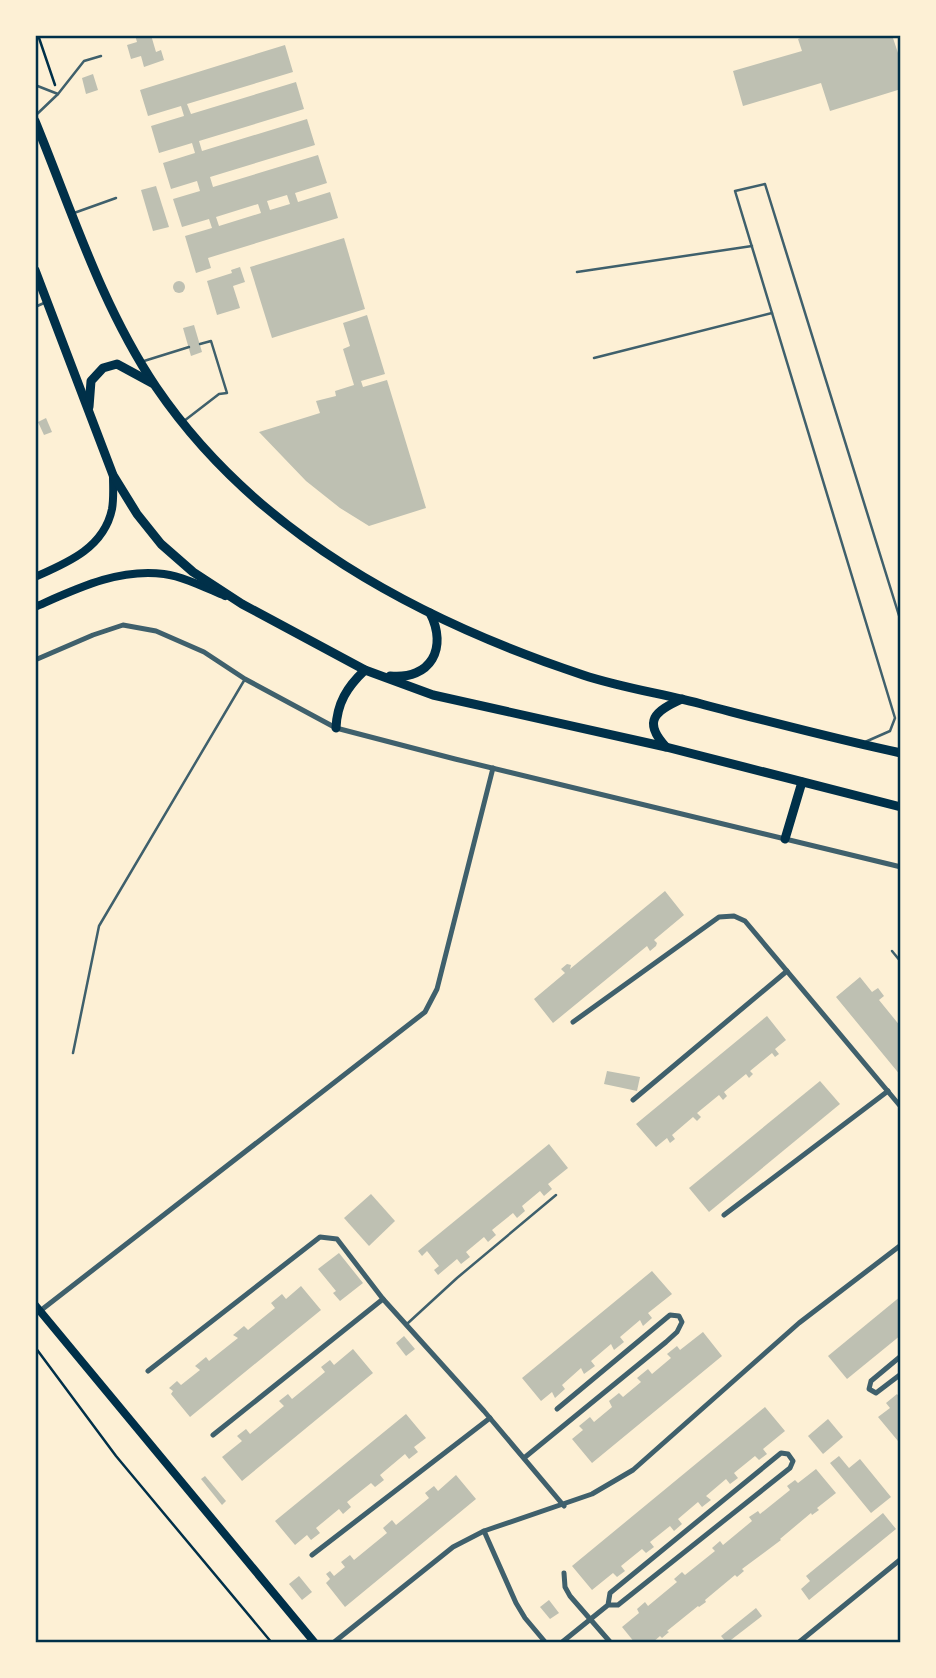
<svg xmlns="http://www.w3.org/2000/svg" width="936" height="1678" font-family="Barlow,sans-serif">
	<rect width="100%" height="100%" fill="#fdf0d5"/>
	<g fill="#bec0b2" fill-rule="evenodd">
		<polygon points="135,35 151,35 156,52 161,50 164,60 144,67 141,56 131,59 127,45 137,42"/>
		<polygon points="807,35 892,35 901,62 901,89 830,111 821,83 743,106 733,71 802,51 798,39"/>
		<path d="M285,45L293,72L187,104L191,114L296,82L304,109L199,141L202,151L307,119L315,145L210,177L213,187L318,155L327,183L295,193L298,202L330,192L338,218L208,258L211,268L196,273L185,236L212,228L209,219L182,227L173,199L200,191L197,181L171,189L163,163L195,153L192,143L159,153L151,126L184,116L181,106L148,116L140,90ZM287,195L290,204L270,210L267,201ZM258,204L261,213L219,226L216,217Z"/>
		<polygon points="93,74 98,90 86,94 82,78"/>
		<polygon points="156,186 169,227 153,231 141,190"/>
		<polygon points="344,238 365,309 272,338 250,267"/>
		<polygon points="240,267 245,282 233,286 240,308 217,315 207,281 232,273 231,270"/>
		<circle cx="179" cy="287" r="6"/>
		<polygon points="367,315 385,374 361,381 363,387 387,380 426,508 369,526 340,508 306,481 259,432 320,413 316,401 336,396 335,391 354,385 343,349 350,346 343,323"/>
		<polygon points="194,325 202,352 191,356 183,328"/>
		<polygon points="46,418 52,432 44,435 38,422"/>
		<polygon points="665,891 684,915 654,940 657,943 656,946 650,951 647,946 553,1023 534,999 565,973 561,969 567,964 571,965 570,969"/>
		<polygon points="860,977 872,992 878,988 884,996 879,1000 901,1027 901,1076 836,997"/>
		<polygon points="767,1016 786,1040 775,1049 779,1054 775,1057 772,1053 750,1071 753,1074 749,1078 746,1074 724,1092 727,1096 723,1100 719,1095 697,1113 701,1117 697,1121 693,1117 672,1135 675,1139 670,1143 667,1138 656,1147 636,1124"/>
		<polygon points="607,1071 640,1077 637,1091 604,1084"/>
		<polygon points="820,1081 840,1104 709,1212 689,1188"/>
		<polygon points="549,1144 568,1168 548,1184 552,1189 544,1196 540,1191 522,1206 525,1211 517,1218 513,1213 492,1230 496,1235 488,1242 484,1237 466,1252 470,1257 461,1264 457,1259 438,1275 434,1270 439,1266 427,1251 422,1256 418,1251"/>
		<polygon points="371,1194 395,1221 369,1246 344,1218"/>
		<polygon points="339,1253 363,1283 340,1301 333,1293 336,1291 318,1269"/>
		<polygon points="652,1271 672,1294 648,1313 652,1318 643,1326 640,1320 620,1337 624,1342 614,1350 611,1344 591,1361 595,1366 584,1374 581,1368 562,1385 565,1389 555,1398 552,1392 541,1401 522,1378"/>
		<polygon points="301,1286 321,1310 190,1417 171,1394 173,1391 169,1388 177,1381 181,1385 200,1370 195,1366 206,1357 209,1361 238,1338 233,1335 244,1326 248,1330 275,1308 271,1303 282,1294 286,1299"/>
		<polygon points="901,1296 901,1335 847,1379 828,1356"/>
		<polygon points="703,1332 722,1356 592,1463 572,1439 583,1430 579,1426 590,1417 594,1422 612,1407 609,1401 619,1393 623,1397 641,1382 637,1378 648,1369 652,1374 671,1358 667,1354 677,1346 680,1350"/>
		<polygon points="404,1336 415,1349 406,1356 396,1343"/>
		<polygon points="353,1349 373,1373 242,1481 222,1457 242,1441 237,1436 246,1429 250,1434 284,1406 279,1401 288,1394 292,1399 325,1372 321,1367 330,1360 334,1365"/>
		<polygon points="897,1394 901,1399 901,1439 898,1441 878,1417 890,1408 886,1403"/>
		<polygon points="765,1407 785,1431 763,1449 767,1454 759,1460 755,1456 734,1473 738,1478 730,1484 726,1479 706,1496 711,1500 702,1507 698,1502 678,1519 682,1524 674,1531 670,1526 650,1542 654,1547 646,1553 642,1549 621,1566 625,1571 617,1577 613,1573 592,1590 572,1566"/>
		<polygon points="406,1414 426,1438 414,1447 418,1452 409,1459 405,1454 380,1475 384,1480 375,1487 371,1483 347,1502 351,1507 343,1514 339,1509 316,1528 320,1533 311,1540 307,1535 295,1545 275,1521"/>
		<polygon points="828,1419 843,1437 823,1454 808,1436"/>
		<polygon points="839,1456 849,1468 860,1459 891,1497 871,1513 830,1463"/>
		<polygon points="816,1469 836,1493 817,1508 819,1510 812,1515 811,1513 780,1539 781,1540 742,1569 744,1571 737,1577 735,1575 705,1600 706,1602 699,1607 698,1606 667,1631 669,1632 662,1638 660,1636 652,1643 635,1643 622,1627 639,1613 637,1609 645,1602 648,1606 677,1582 674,1579 682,1572 685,1575 715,1551 712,1548 720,1541 723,1545 752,1521 749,1517 758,1511 760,1514 790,1490 787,1486 795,1480 798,1483"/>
		<polygon points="456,1475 476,1499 345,1607 326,1583 330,1579 326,1574 330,1571 334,1576 345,1567 341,1562 350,1555 354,1560 387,1533 383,1528 392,1520 396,1525 429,1498 425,1493 434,1486 438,1491"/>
		<polygon points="205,1476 226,1501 222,1505 201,1479"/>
		<polygon points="883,1513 896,1529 809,1600 801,1589 810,1581 806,1576"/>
		<polygon points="299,1576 312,1592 302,1600 289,1584"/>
		<polygon points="549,1600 559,1613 550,1619 540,1607"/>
		<polygon points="756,1608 762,1616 727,1643 721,1636"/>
	</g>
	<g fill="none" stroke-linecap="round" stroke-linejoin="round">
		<g stroke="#003049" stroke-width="2.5">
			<polyline points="38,35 55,85"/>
			<polyline points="35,1347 116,1456 272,1643"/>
		</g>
		<g stroke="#3f606c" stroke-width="2.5">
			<polyline points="35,85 58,94"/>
			<polyline points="35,116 58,94 84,61 101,56"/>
			<polyline points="74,213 116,198"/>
			<polyline points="577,272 752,246"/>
			<polyline points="35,307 44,303"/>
			<polyline points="594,358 772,313"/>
			<polyline points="144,361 189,347"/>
			<polyline points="184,421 219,394 227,393 211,341 200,344"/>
			<polyline points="865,742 890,731 895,718 735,191 765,184 901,622"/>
			<polyline points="892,951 901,962"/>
			<polyline points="73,1053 99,926 245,679"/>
			<polyline points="408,1323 457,1278 556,1195"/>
		</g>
		<g stroke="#3f606c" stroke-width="5">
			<polyline points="35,660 93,635 123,625 156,631 204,652 245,679 336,728 455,759 901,867"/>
			<polyline points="573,1022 719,917 734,916 745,921 901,1107"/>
			<polyline points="633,1100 787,971"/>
			<polyline points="724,1215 888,1091"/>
			<polyline points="40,1311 425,1012 437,989 493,768"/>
			<polyline points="901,1356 871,1381 869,1389 876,1393 901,1374"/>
			<polyline points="148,1371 320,1237 337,1239 383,1299 484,1411 564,1506"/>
			<polyline points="213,1435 383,1299"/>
			<polyline points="524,1458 666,1342 677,1332 682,1322 679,1316 670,1315 557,1409"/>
			<polyline points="484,1531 516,1603 525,1618 546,1643"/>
			<polyline points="312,1555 490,1418"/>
			<polyline points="564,1573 565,1587 570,1596 611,1643"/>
			<polyline points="333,1643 453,1547 484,1531 592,1494 633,1470 799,1323 901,1245"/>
			<polyline points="561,1643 608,1605 618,1605 790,1468 793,1461 788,1454 781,1453 610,1593 608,1605"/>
			<polyline points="798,1643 901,1559"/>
		</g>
		<g stroke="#003049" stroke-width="8">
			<path d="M35,577C67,563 104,548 112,509C114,498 113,486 113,475"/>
			<path d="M35,607C76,589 118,568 164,574C185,577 206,588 225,596"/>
			<polyline points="35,1305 315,1643"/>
		</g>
		<g stroke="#003049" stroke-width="9">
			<path d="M35,121C72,211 101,305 156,387C256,534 418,620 583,675C622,688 665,694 705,705C771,722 835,739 901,753"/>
			<polyline points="35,270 113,475 137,514 161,544 193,572 242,604 365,670 433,695 666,747 901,807"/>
			<polyline points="89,407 91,381 103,368 117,364 152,383"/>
			<path d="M390,676C431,680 448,648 430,613"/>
			<path d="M336,728C337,703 347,687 365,670"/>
			<path d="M666,747C642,721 655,711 682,699"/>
			<polyline points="785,839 802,782"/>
		</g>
	</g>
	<rect width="936" height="1678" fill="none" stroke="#fdf0d5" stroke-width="74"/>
	<rect x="37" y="37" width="862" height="1604" fill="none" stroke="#003049" stroke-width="2.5"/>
</svg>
